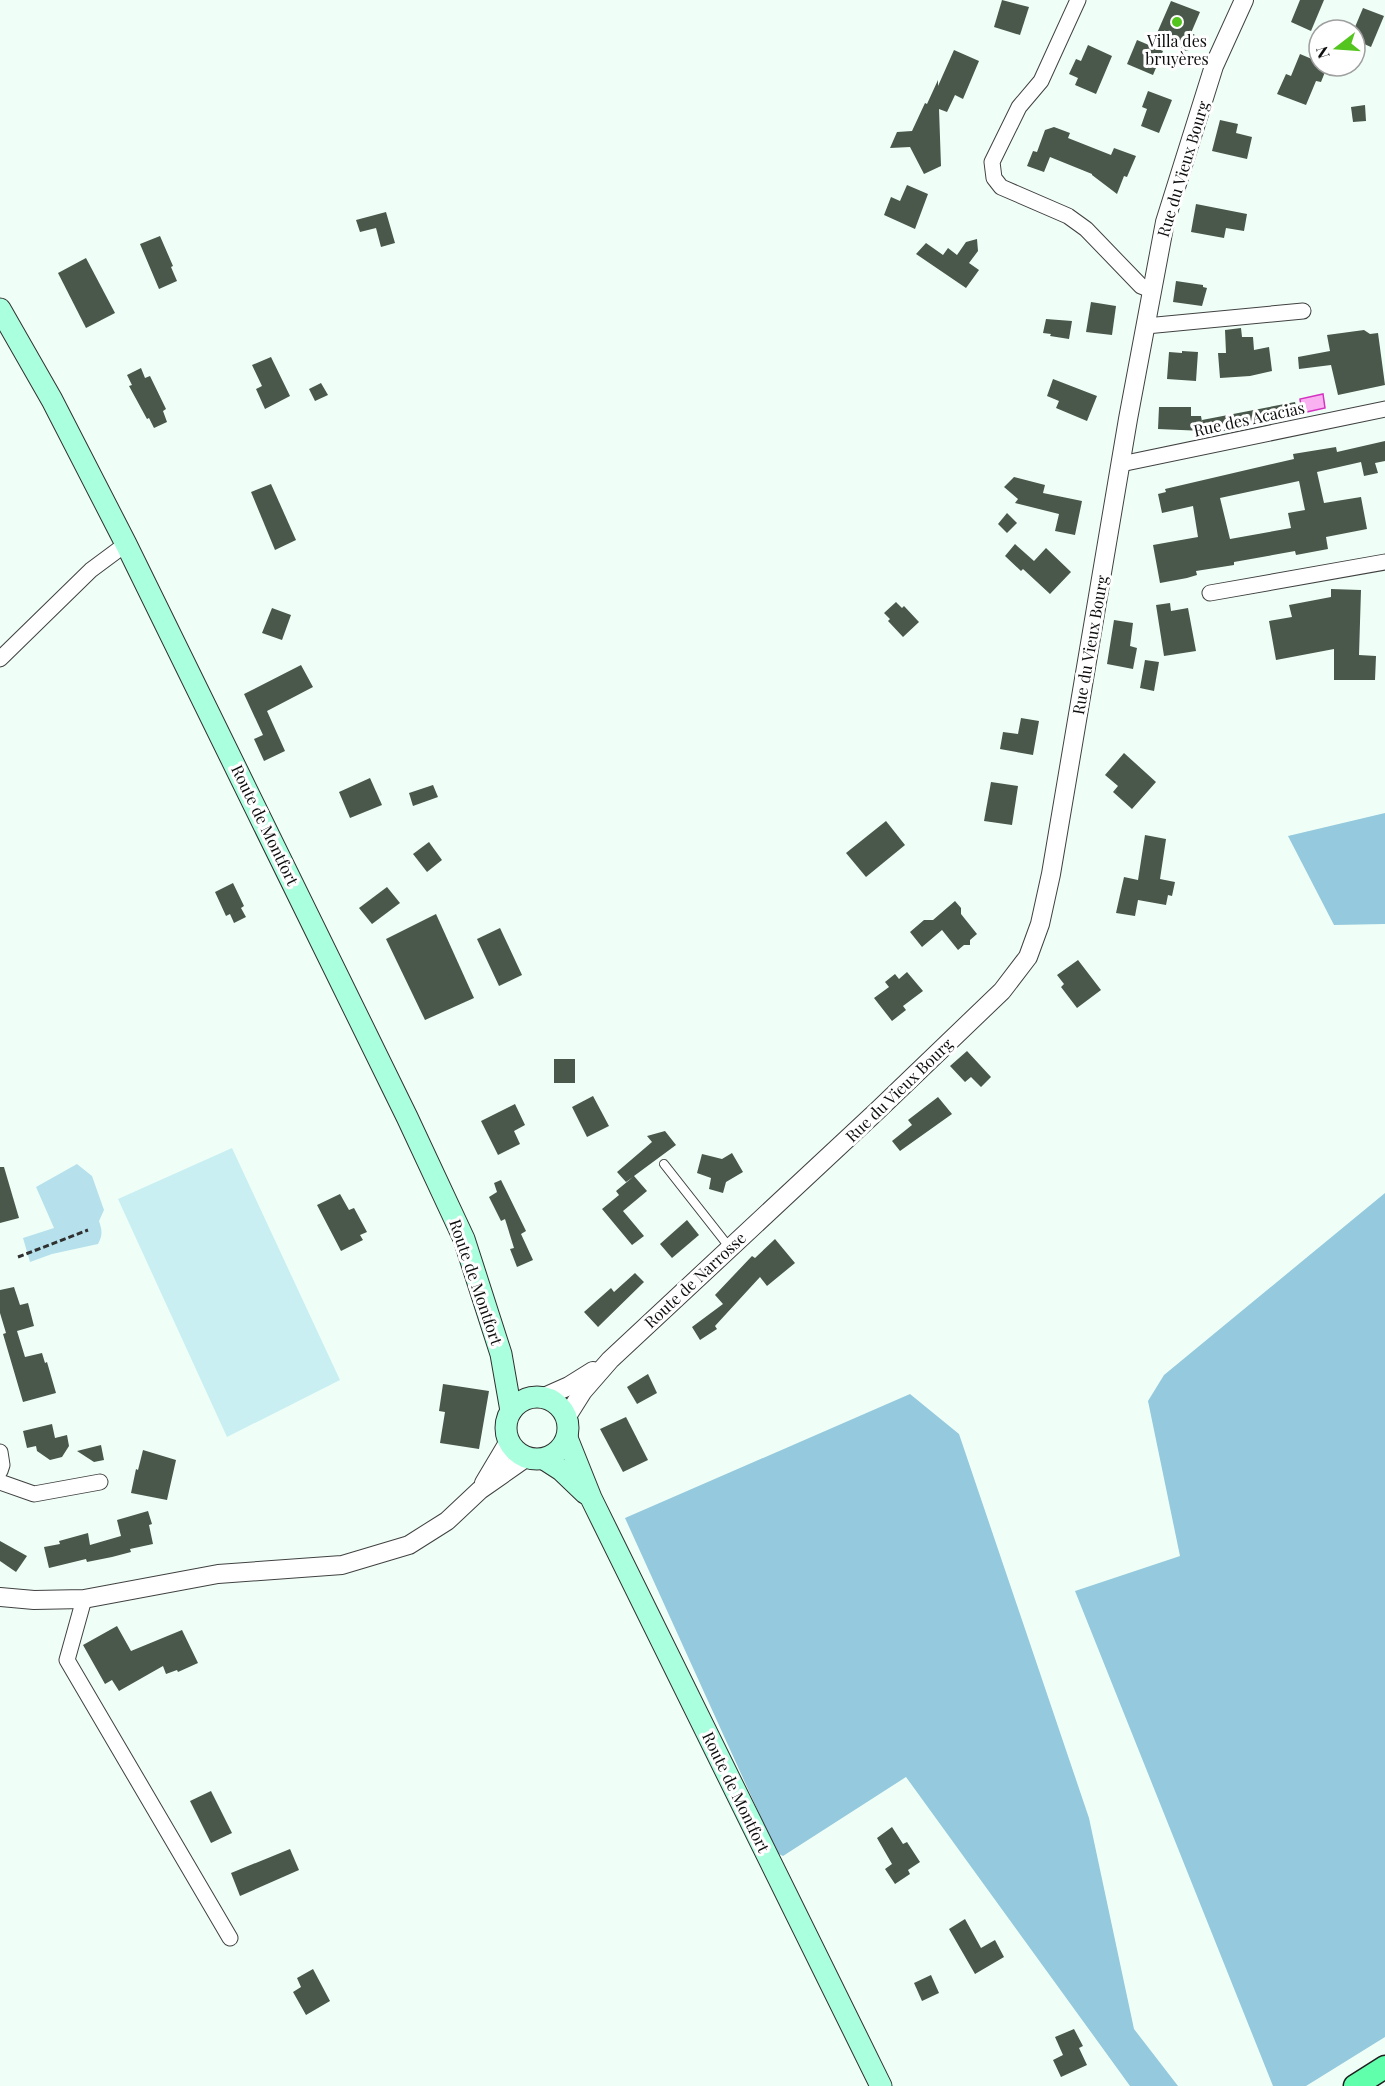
<svg xmlns="http://www.w3.org/2000/svg" width="1385" height="2086" font-family="'Playfair Display',serif">
	<rect width="100%" height="100%" fill="#effff7"/>
	<path fill="#b6e1ec" d="M77,1164L92,1176L104,1210L99,1221C102,1230 103,1235 98,1244L52,1254L30,1262L23,1238L54,1228L36,1187Z"/>
	<g fill="#95c9dd">
		<polygon points="1385,813 1385,924 1334,925 1288,836"/>
		<polygon points="1385,1193 1385,2037 1306,2086 1273,2086 1075,1591 1180,1556 1148,1401 1164,1375"/>
		<polygon points="910,1394 959,1434 1089,1818 1134,2029 1178,2086 1130,2086 906,1777 783,1856 777,1853 625,1518"/>
	</g>
	<polygon fill="#c9eff2" points="232,1148 340,1380 227,1437 118,1199"/>
	<polygon fill="#f9b1f2" stroke="#d434c0" stroke-width="1.5" points="1323,394 1325,408 1302,413 1300,399"/>
	<g fill="#4a574b" fill-rule="evenodd">
		<polygon points="1002,0 1029,7 1020,35 994,27"/>
		<polygon points="1300,0 1324,0 1311,31 1291,22"/>
		<polygon points="1171,1 1200,12 1191,33 1197,36 1192,48 1189,50 1183,51 1154,40"/>
		<polygon points="1363,8 1384,16 1371,47 1355,40 1355,27"/>
		<polygon points="1137,40 1163,51 1153,75 1127,64"/>
		<polygon points="1088,45 1112,56 1096,94 1075,85 1078,78 1069,74 1076,59 1081,61"/>
		<polygon points="954,50 979,61 963,99 955,95 947,112 939,109 941,166 924,174 910,147 890,148 897,132 912,131 925,103 927,104 938,80 938,86"/>
		<polygon points="1300,54 1319,62 1319,66 1327,67 1321,82 1316,81 1306,105 1277,94 1286,74 1291,76"/>
		<polygon points="1148,91 1172,100 1159,133 1141,126 1147,109 1142,107"/>
		<polygon points="1365,105 1366,121 1353,122 1351,107"/>
		<polygon points="1220,120 1238,124 1236,133 1252,137 1247,159 1212,151"/>
		<polygon points="1054,127 1070,133 1068,138 1111,155 1114,148 1136,156 1127,177 1124,176 1117,194 1092,175 1092,174 1050,157 1044,172 1027,166 1033,151 1037,152 1045,130"/>
		<polygon points="907,185 928,194 915,229 884,215 891,197 900,201"/>
		<polygon points="1196,204 1247,214 1244,231 1226,228 1224,238 1191,232"/>
		<polygon points="386,212 395,243 381,247 376,228 360,232 356,220"/>
		<polygon points="160,236 173,266 171,267 177,281 159,289 140,244"/>
		<polygon points="977,239 978,251 969,263 979,270 966,288 916,254 926,243 943,255 948,248 957,255 966,242"/>
		<polygon points="86,258 115,313 86,328 58,273"/>
		<polygon points="1176,281 1203,285 1203,287 1207,288 1202,306 1173,302"/>
		<polygon points="1091,302 1116,306 1112,335 1086,332"/>
		<polygon points="1046,319 1072,321 1069,339 1050,336 1051,334 1043,333"/>
		<polygon points="1241,328 1242,337 1253,337 1254,350 1269,347 1272,371 1250,376 1220,378 1218,353 1226,353 1225,330"/>
		<polygon points="1364,330 1370,334 1378,333 1385,385 1338,395 1331,365 1299,369 1298,357 1330,351 1327,335"/>
		<polygon points="1182,351 1198,352 1196,381 1167,379 1169,352 1182,353"/>
		<polygon points="271,357 290,396 265,409 256,389 262,386 252,365"/>
		<polygon points="141,368 145,378 150,376 166,409 163,411 167,422 154,428 149,418 147,419 129,386 132,385 127,375"/>
		<polygon points="1053,379 1097,396 1087,421 1056,408 1059,401 1047,396"/>
		<polygon points="321,383 328,395 315,401 309,389"/>
		<polygon points="1295,402 1298,415 1205,435 1204,431 1158,429 1159,407 1191,407 1191,416 1201,416 1203,427 1202,420"/>
		<path d="M1385,441V461L1375,463L1378,473L1364,476L1361,462L1317,472L1324,503L1361,497L1367,529L1326,537L1328,549L1296,555L1295,551L1234,562V565L1196,571L1197,575L1187,578L1160,583L1153,545L1198,537L1193,506L1162,513L1158,494L1166,492L1165,489L1294,459L1293,454L1336,447L1337,452ZM1299,481L1305,510L1288,513L1291,528L1230,539L1220,498Z"/>
		<polygon points="1014,477 1045,485 1043,493 1082,501 1075,535 1055,531 1059,514 1015,503 1018,499 1004,487"/>
		<polygon points="271,484 296,540 275,550 251,492"/>
		<polygon points="1007,513 1017,523 1007,533 998,524"/>
		<polygon points="1015,544 1034,561 1046,548 1071,572 1050,594 1023,569 1021,571 1005,556"/>
		<polygon points="1331,589 1361,590 1359,655 1376,656 1375,680 1334,680 1334,649 1276,660 1269,621 1292,617 1289,605 1331,597"/>
		<polygon points="896,602 902,608 904,606 919,622 903,637 888,621 890,619 884,613"/>
		<polygon points="1170,603 1171,611 1188,608 1196,651 1164,656 1156,605"/>
		<polygon points="272,608 291,615 282,640 262,633"/>
		<polygon points="1114,620 1133,623 1130,646 1137,648 1133,669 1107,664"/>
		<polygon points="1145,660 1159,662 1154,691 1140,688"/>
		<polygon points="301,665 313,687 267,711 285,751 264,761 254,739 263,735 244,694"/>
		<polygon points="1021,718 1039,721 1033,755 1000,749 1003,732 1018,734"/>
		<polygon points="1124,753 1156,782 1132,809 1113,792 1118,786 1105,775"/>
		<polygon points="370,778 382,805 350,818 339,792"/>
		<polygon points="991,782 1018,786 1012,825 984,821"/>
		<polygon points="433,785 438,797 413,806 409,793"/>
		<polygon points="886,821 905,845 866,877 846,853"/>
		<polygon points="1145,835 1166,839 1160,879 1175,882 1172,896 1168,895 1166,905 1138,900 1135,916 1116,913 1124,877 1138,880"/>
		<polygon points="429,842 442,860 427,872 413,854"/>
		<polygon points="233,883 244,906 241,908 246,917 234,923 230,914 226,916 215,892"/>
		<polygon points="387,887 400,903 372,924 359,908"/>
		<polygon points="955,901 961,908 961,914 977,934 970,940 970,945 964,945 958,950 942,930 922,947 910,932 924,920 933,920"/>
		<polygon points="436,914 474,998 425,1020 386,939"/>
		<polygon points="500,928 522,975 499,986 477,939"/>
		<polygon points="1078,960 1101,990 1077,1008 1061,987 1064,984 1057,975"/>
		<polygon points="907,972 923,991 903,1006 906,1010 892,1021 874,998 889,987 885,982 895,974 899,979"/>
		<polygon points="967,1051 991,1077 981,1087 971,1077 965,1082 950,1066"/>
		<rect x="554" y="1059" width="21" height="24"/>
		<polygon points="593,1096 609,1126 587,1137 572,1107"/>
		<polygon points="938,1097 952,1114 900,1151 892,1141 912,1125 908,1120"/>
		<polygon points="515,1104 525,1125 514,1131 520,1144 498,1155 481,1121"/>
		<polygon points="665,1131 676,1145 634,1176 647,1191 623,1211 644,1236 632,1245 602,1209 619,1195 616,1191 633,1177 626,1182 617,1172 652,1142 647,1136"/>
		<polygon points="732,1153 743,1172 726,1182 723,1193 709,1189 711,1178 697,1173 702,1154 722,1159"/>
		<polygon points="0,1167 4,1167 19,1218 0,1223"/>
		<polygon points="501,1180 526,1231 521,1234 533,1260 517,1267 510,1249 514,1248 505,1219 501,1221 489,1197 497,1192 494,1183"/>
		<polygon points="340,1194 349,1210 354,1208 367,1232 360,1235 363,1240 341,1251 317,1205"/>
		<polygon points="687,1220 699,1235 672,1258 660,1244"/>
		<polygon points="775,1239 795,1263 767,1286 760,1277 715,1326 717,1329 700,1340 692,1327 723,1304 715,1295 752,1256 755,1258"/>
		<polygon points="635,1273 644,1282 598,1327 584,1312 611,1288 614,1292"/>
		<polygon points="14,1287 20,1305 28,1303 34,1326 17,1331 25,1357 42,1353 45,1363 47,1362 56,1393 23,1402 3,1334 6,1333 0,1313 0,1290"/>
		<polygon points="648,1374 657,1393 637,1404 627,1387"/>
		<polygon points="443,1384 489,1391 479,1449 440,1443 445,1412 439,1411"/>
		<polygon points="626,1417 648,1460 623,1472 600,1429"/>
		<polygon points="52,1424 55,1438 67,1435 69,1446 62,1457 50,1460 37,1451 36,1446 27,1448 23,1431"/>
		<polygon points="101,1445 104,1460 94,1462 77,1451"/>
		<polygon points="143,1450 176,1460 167,1500 131,1493 136,1469 138,1470"/>
		<polygon points="148,1511 152,1524 149,1525 153,1544 130,1549 131,1552 112,1557 87,1562 86,1559 49,1568 44,1547 60,1544 59,1541 88,1533 90,1545 121,1536 117,1520"/>
		<polygon points="0,1541 27,1556 16,1572 0,1561"/>
		<polygon points="117,1626 131,1651 182,1630 198,1663 178,1672 177,1670 166,1674 163,1666 119,1691 112,1680 105,1684 83,1645"/>
		<polygon points="211,1791 232,1833 211,1843 190,1801"/>
		<polygon points="892,1827 903,1844 907,1842 920,1862 908,1870 910,1874 895,1884 885,1869 892,1864 877,1838"/>
		<polygon points="290,1849 299,1870 240,1896 231,1873"/>
		<polygon points="965,1919 981,1948 995,1940 1004,1957 975,1974 949,1929"/>
		<polygon points="313,1969 330,2001 306,2015 293,1992 301,1987 297,1978"/>
		<polygon points="931,1975 939,1993 922,2001 914,1983"/>
		<polygon points="1074,2029 1083,2046 1079,2048 1087,2065 1061,2077 1053,2060 1063,2055 1055,2037"/>
	</g>
	<g fill="none" stroke-linecap="round" stroke-linejoin="round">
		<g stroke="#414141" stroke-width="10">
			<polyline id="service" points="664,1164 730,1248"/>
		</g>
		<g stroke="#414141" stroke-width="17">
			<g id="minor">
				<polyline points="1078,0 1041,81 1019,107 992,162 994,178 1001,187 1068,216 1086,229 1141,286 1151,290"/>
				<polyline points="1146,326 1303,311"/>
				<polyline points="1121,464 1385,409"/>
				<polyline points="1210,593 1385,562"/>
				<polyline points="0,659 91,570 126,544"/>
				<polyline points="0,1452 2,1465 0,1471"/>
				<polyline points="0,1482 34,1494 100,1482"/>
				<polyline points="84,1599 67,1660 230,1938"/>
			</g>
		</g>
		<g stroke="#414141" stroke-width="20">
			<g id="tertiary">
				<polyline points="542,1398 569,1386 593,1371"/>
				<polyline points="566,1418 583,1391 610,1360 877,1111 1002,991 1028,957 1040,924 1051,874 1128,419 1165,222 1214,66 1244,0"/>
				<polyline points="484,1483 509,1441"/>
				<polyline points="0,1597 34,1600 84,1599 218,1574 342,1565 409,1545 447,1521 480,1490 527,1457"/>
			</g>
		</g>
		<g stroke="#303030" stroke-width="23">
			<g id="secondary">
				<polyline points="0,309 52,400 126,544 407,1117 464,1239 501,1354 511,1411"/>
				<circle cx="537" cy="1428" r="31"/>
				<polyline points="567,1438 591,1498 881,2086"/>
				<polyline points="544,1459 561,1470 585,1493"/>
			</g>
		</g>
		<g stroke="#1f1f1f" stroke-width="25">
			<polyline id="primary" points="1355,2086 1385,2067"/>
		</g>
		<polyline stroke="#303030" stroke-width="3" stroke-dasharray="6 3" stroke-linecap="butt" points="18,1257 88,1230"/>
		<use href="#service" stroke="#fff" stroke-width="8"/>
		<use href="#minor" stroke="#fff" stroke-width="15"/>
		<use href="#tertiary" stroke="#fff" stroke-width="18"/>
		<use href="#secondary" stroke="#aaffde" stroke-width="21"/>
		<use href="#primary" stroke="#5fffac" stroke-width="22"/>
	</g>
	<circle fill="#54c51e" stroke="#fff" stroke-width="2" cx="1177" cy="22" r="6"/>
	<g text-anchor="middle" stroke-width="6" stroke-linejoin="round" paint-order="stroke">
		<g font-size="16" fill="#0e0e0e" stroke="#fff">
			<text x="1177" y="47">Villa des<tspan x="1177" dy="18">bruyères</tspan></text>
		</g>
		<g font-size="16" fill="#0e0e0e" stroke="#fff">
			<text transform="translate(1183 169) rotate(-73)" y="6">Rue du Vieux Bourg</text>
			<text transform="translate(1249 419) rotate(-12)" y="6">Rue des Acacias</text>
			<text transform="translate(1090 645) rotate(-80)" y="6">Rue du Vieux Bourg</text>
			<text transform="translate(265 825) rotate(64)" y="6">Route de Montfort</text>
			<text transform="translate(899 1090) rotate(-44)" y="6">Rue du Vieux Bourg</text>
			<text transform="translate(695 1280) rotate(-43)" y="6">Route de Narrosse</text>
			<text transform="translate(476 1282) rotate(71)" y="6">Route de Montfort</text>
			<text transform="translate(736 1792) rotate(64)" y="6">Route de Montfort</text>
		</g>
	</g>
	<g transform="translate(1337 48) rotate(253)"><circle r="28" fill="#ffffff" stroke="#9f9f9f" stroke-width="1.5"/>
	<path d="M0-4.5L10 22L0 15L-10 22Z" fill="#54c51e"/>
	<text y="-9" font-size="16" font-weight="bold" text-anchor="middle" fill="#0e0e0e">N</text>
	</g>
</svg>
